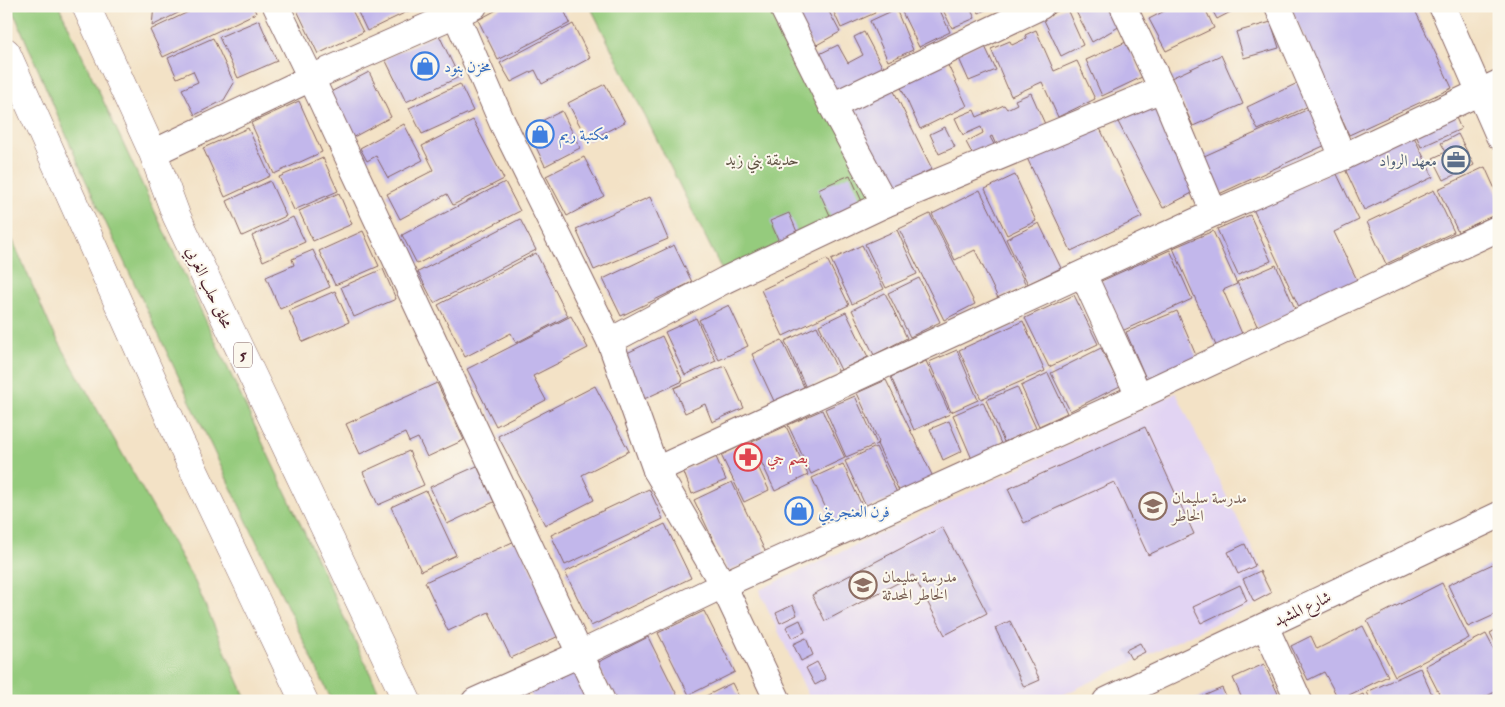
<svg xmlns="http://www.w3.org/2000/svg" width="1505" height="707" font-family="'IM FELL Double Pica',Amiri,serif">
	<rect width="100%" height="100%" fill="#fbf7ec"/>
	<filter id="ink" filterUnits="userSpaceOnUse"><feTurbulence type="fractalNoise" baseFrequency=".02" numOctaves="2"/><feDisplacementMap in="SourceGraphic" scale="10" xChannelSelector="R" yChannelSelector="G"/><feConvolveMatrix kernelMatrix="1 2 1 2 8 2 1 2 1" color-interpolation-filters="sRGB"/></filter>
	<filter id="wash" filterUnits="userSpaceOnUse"><feTurbulence type="fractalNoise" baseFrequency=".0096" numOctaves="4" result="noise"/><feDisplacementMap in="SourceGraphic" scale="20" xChannelSelector="R" yChannelSelector="G"/><feGaussianBlur stdDeviation="1.12" result="paint"/><feColorMatrix in="noise" values="0 0 0 0 0 0 0 0 0 0 0 0 0 0 0 0 0 1.4 0 .05"/><feComposite in="paint" operator="in"/></filter>
	<g filter="url(#wash)">
		<rect width="100%" height="100%" fill="#f3e2c6"/>
		<polygon fill="#e2d4f3" points="1176,393 1275,595 1050,701 811,701 759,590 959,497"/>
		<g fill="#95cb7d" stroke="#707554">
			<polygon points="11,6 59,6 383,701 332,701 85,179"/>
			<polygon points="590,6 781,6 881,202 725,276"/>
			<polygon points="6,225 51,328 195,582 247,701 6,701"/>
		</g>
		<g id="blocks">
			<g fill="#c2b7eb">
				<polygon points="154,6 192,6 152,26"/>
				<polygon points="201,6 253,6 256,13 163,57 150,30"/>
				<polygon points="295,6 350,6 363,32 318,54"/>
				<polygon points="355,6 419,6 367,31"/>
				<polygon points="504,6 562,6 570,23 498,60 478,20"/>
				<polygon points="791,6 826,6 840,32 813,47"/>
				<polygon points="831,6 872,6 875,13 841,28"/>
				<polygon points="904,6 938,6 950,32 919,47 900,8"/>
				<polygon points="941,6 969,6 975,18 952,28"/>
				<polygon points="975,6 993,6 979,13"/>
				<polygon points="1073,6 1114,6 1124,24 1092,42"/>
				<polygon points="1174,6 1204,6 1214,28 1166,51 1149,19"/>
				<polygon points="1210,6 1242,6 1217,19"/>
				<polygon points="1290,6 1413,6 1452,88 1349,135"/>
				<polygon points="1066,7 1083,45 1061,56 1043,18"/>
				<polygon points="896,9 913,50 888,61 870,21"/>
				<polygon points="259,20 277,61 238,78 219,37"/>
				<polygon points="1271,22 1279,48 1244,58 1236,32"/>
				<polygon points="573,24 590,58 542,84 535,70 511,82 500,63"/>
				<polygon points="1036,30 1054,71 1077,61 1095,99 1058,117 1042,82 1011,96 991,49 1010,41 1012,45 1027,38 1025,35"/>
				<polygon points="864,32 885,72 829,99 809,59 838,45 848,63 863,55 854,37"/>
				<polygon points="438,33 459,77 406,102 385,59"/>
				<polygon points="213,38 234,83 224,100 195,115 182,89 198,82 193,71 177,78 168,58"/>
				<polygon points="983,42 996,70 969,81 957,54"/>
				<polygon points="1126,42 1142,77 1102,96 1086,60"/>
				<polygon points="1221,55 1243,104 1193,126 1171,78"/>
				<polygon points="946,61 967,106 920,129 899,83"/>
				<polygon points="369,72 391,117 346,141 323,96"/>
				<polygon points="1304,80 1315,103 1258,130 1247,107"/>
				<polygon points="460,84 473,111 422,134 409,108"/>
				<polygon points="605,84 625,122 588,141 568,103"/>
				<polygon points="891,85 932,169 880,194 839,110"/>
				<polygon points="1031,93 1049,133 1000,154 992,136 990,137 996,148 975,159 966,142 983,133 981,127 963,135 955,118 974,110 977,117 1004,105 1007,109 1017,104 1015,100"/>
				<polygon points="299,101 322,152 274,174 251,123"/>
				<polygon points="1155,101 1200,189 1163,208 1117,120"/>
				<polygon points="1313,107 1330,143 1219,194 1202,157"/>
				<polygon points="562,111 580,148 545,166 527,128"/>
				<polygon points="1453,111 1461,129 1421,147 1416,135"/>
				<polygon points="473,120 504,179 453,205 447,194 400,219 387,194 434,170 422,146"/>
				<polygon points="404,124 423,160 388,178 376,156 367,161 360,148"/>
				<polygon points="1098,124 1142,217 1071,251 1027,158"/>
				<polygon points="1408,124 1433,177 1364,210 1339,156"/>
				<polygon points="945,127 955,147 939,154 930,134"/>
				<polygon points="248,128 270,176 225,197 203,148"/>
				<polygon points="1458,134 1474,165 1444,180 1433,158 1446,152 1441,143"/>
				<polygon points="584,157 604,196 567,216 546,176"/>
				<polygon points="323,158 338,191 294,210 279,177"/>
				<polygon points="1485,167 1499,198 1499,213 1458,232 1438,189"/>
				<polygon points="1335,170 1359,220 1334,232 1358,282 1300,309 1253,209"/>
				<polygon points="850,175 865,208 833,222 818,189"/>
				<polygon points="1015,175 1036,221 1007,235 985,189"/>
				<polygon points="270,181 286,216 242,236 227,201"/>
				<polygon points="505,182 520,211 417,264 402,235"/>
				<polygon points="980,190 1026,285 998,298 975,250 955,260 932,214"/>
				<polygon points="1434,190 1454,232 1386,264 1367,222"/>
				<polygon points="339,193 352,224 313,241 299,211"/>
				<polygon points="650,197 668,239 594,270 576,229"/>
				<polygon points="789,213 800,239 781,246 770,221"/>
				<polygon points="930,214 975,304 944,320 899,229"/>
				<polygon points="1250,215 1271,261 1238,275 1217,229"/>
				<polygon points="293,217 305,242 263,261 252,236"/>
				<polygon points="520,219 536,250 434,303 418,272"/>
				<polygon points="1039,223 1061,268 1028,284 1006,239"/>
				<polygon points="897,230 917,274 886,288 865,244"/>
				<polygon points="363,231 379,266 335,285 319,251"/>
				<polygon points="1213,231 1237,284 1223,290 1243,336 1217,348 1173,248"/>
				<polygon points="674,245 692,282 621,316 603,279"/>
				<polygon points="862,245 884,289 852,304 831,260"/>
				<polygon points="313,250 330,287 280,309 266,277 294,265 292,259"/>
				<polygon points="1170,250 1192,299 1122,331 1099,282"/>
				<polygon points="536,253 568,316 516,343 511,333 465,357 438,305"/>
				<polygon points="827,259 849,305 783,336 761,290"/>
				<polygon points="1276,265 1296,311 1258,328 1237,282"/>
				<polygon points="383,269 396,299 354,317 341,287"/>
				<polygon points="919,278 940,322 910,337 888,293"/>
				<polygon points="335,291 349,322 303,342 289,311"/>
				<polygon points="885,293 907,338 874,355 852,310"/>
				<polygon points="1074,295 1098,344 1049,367 1025,318"/>
				<polygon points="729,305 748,346 719,360 699,320"/>
				<polygon points="1177,311 1198,360 1147,381 1126,332"/>
				<polygon points="846,312 868,357 841,370 819,325"/>
				<polygon points="571,316 588,348 533,376 546,400 496,426 467,369"/>
				<polygon points="696,318 716,361 685,375 665,332"/>
				<polygon points="1023,321 1045,371 981,399 959,350"/>
				<polygon points="817,326 839,373 806,388 785,341"/>
				<polygon points="662,336 683,381 644,399 623,355"/>
				<polygon points="782,340 804,387 774,401 752,354"/>
				<polygon points="1101,348 1120,386 1070,411 1051,373"/>
				<polygon points="957,350 978,400 951,412 929,362"/>
				<polygon points="926,361 950,414 914,430 891,377"/>
				<polygon points="725,366 744,408 712,422 705,404 685,413 674,388"/>
				<polygon points="1048,373 1067,413 1039,426 1021,386"/>
				<polygon points="886,380 934,479 901,495 877,444 879,442 857,393"/>
				<polygon points="437,383 464,440 427,457 418,438 409,442 405,433 360,454 346,424"/>
				<polygon points="595,386 629,451 582,475 594,500 545,525 498,436"/>
				<polygon points="1017,387 1036,428 1004,442 986,400"/>
				<polygon points="855,396 877,444 846,457 825,409"/>
				<polygon points="983,402 1002,446 972,459 953,415"/>
				<polygon points="822,410 845,458 811,474 788,425"/>
				<polygon points="949,421 962,451 943,460 930,429"/>
				<polygon points="786,426 808,475 775,491 752,442"/>
				<polygon points="1145,427 1194,534 1148,555 1114,482 1024,523 1008,489"/>
				<polygon points="747,443 769,490 744,502 721,455"/>
				<polygon points="876,447 898,495 867,509 845,461"/>
				<polygon points="409,451 424,485 378,505 363,472"/>
				<polygon points="716,457 726,480 692,494 683,470"/>
				<polygon points="843,464 864,510 833,524 812,478"/>
				<polygon points="477,466 494,502 447,524 430,487"/>
				<polygon points="732,482 766,553 728,571 694,500"/>
				<polygon points="649,489 663,519 565,565 551,535"/>
				<polygon points="426,491 456,555 421,571 391,507"/>
				<polygon points="665,524 691,578 591,626 565,572"/>
				<polygon points="942,527 987,613 945,635 913,575 825,621 812,595"/>
				<polygon points="517,540 561,635 511,658 489,612 448,631 425,582"/>
				<polygon points="1245,544 1255,566 1238,574 1228,552"/>
				<polygon points="1499,561 1499,613 1468,627 1448,585"/>
				<polygon points="1260,571 1271,593 1254,602 1243,579"/>
				<polygon points="1442,583 1469,638 1395,676 1367,621"/>
				<polygon points="1240,585 1247,601 1201,623 1193,607"/>
				<polygon points="793,605 797,615 780,623 776,613"/>
				<polygon points="704,611 735,672 689,695 658,633"/>
				<polygon points="800,620 805,632 792,638 786,627"/>
				<polygon points="1010,621 1040,680 1024,687 995,628"/>
				<polygon points="1363,626 1388,676 1339,700 1324,672 1308,680 1291,646 1311,636 1317,649"/>
				<polygon points="1499,628 1499,650 1490,633"/>
				<polygon points="1486,634 1499,659 1499,690 1477,701 1443,701 1425,666"/>
				<polygon points="648,637 680,701 616,701 597,663"/>
				<polygon points="806,638 813,655 801,661 793,644"/>
				<polygon points="1140,643 1145,652 1131,659 1126,650"/>
				<polygon points="817,662 826,679 815,685 806,668"/>
				<polygon points="1264,664 1280,698 1275,701 1243,701 1233,678"/>
				<polygon points="573,666 589,701 534,701 527,687"/>
				<polygon points="1420,668 1435,701 1371,701 1367,692"/>
				<polygon points="732,683 741,701 696,701"/>
				<polygon points="1222,688 1228,701 1192,701"/>
				<polygon points="524,692 527,701 504,701"/>
				<polygon points="1363,694 1366,701 1349,701"/>
			</g>
		</g>
	</g>
	<g filter="url(#ink)">
		<use href="#blocks" fill-opacity="0" stroke="#856361" stroke-width="1"/>
		<g fill="none" stroke-linecap="round" stroke-linejoin="round">
			<g stroke="#856361" stroke-width="28">
				<g id="minor">
					<polyline points="276,6 311,78 602,701"/>
					<polyline points="452,6 502,122 610,341 656,470 723,585 778,701"/>
					<polyline points="1123,6 1162,89 1214,213"/>
					<polyline points="1278,6 1343,157"/>
					<polyline points="1442,6 1499,136"/>
					<polyline points="832,106 1041,6"/>
					<polyline points="153,153 311,78 474,6"/>
					<polyline points="885,204 1162,89"/>
					<polyline points="1083,274 1139,396"/>
					<polyline points="610,341 725,280 885,204 832,106 782,6"/>
					<polyline points="656,470 1214,213 1343,157 1499,83"/>
					<polyline points="1265,626 1299,701"/>
					<polyline points="475,701 580,654 723,585 1139,396 1499,228"/>
					<polyline points="1106,701 1499,515"/>
				</g>
			</g>
			<g stroke="#856361" stroke-width="29">
				<g id="trunk">
					<polyline points="86,6 153,153 176,215 407,701"/>
					<polyline points="6,52 180,441 304,701"/>
				</g>
			</g>
			<use href="#minor" stroke="#fff" stroke-width="26"/>
			<use href="#trunk" stroke="#fff" stroke-width="28"/>
		</g>
	</g>
	<defs>
		<g id="shop-ring" transform="scale(1.4375)"><circle r="9.5" fill="#fbf7ec" stroke="#3f7fe0" stroke-width="1.5"/><path d="M-5-2.5h2.3a2.7 3.5 0 0 1 5.4 0H5L5.5 6h-11ZM-1.5-2.5h3a1.5 2.3 0 0 0-3 0Z" fill="#3f7fe0"/></g>
		<g id="office-ring" transform="scale(1.4375)"><circle r="9.5" fill="#fbf7ec" stroke="#5c6f8a" stroke-width="1.5"/><path d="M-6-3h4V-5.5h4V-3h4V5H-6ZM-1-4.5V-3h2v-1.5ZM-6 0V1H6V0Z" fill="#5c6f8a"/></g>
		<g id="pharmacy-ring" transform="scale(1.4375)"><circle r="9.5" fill="#fbf7ec" stroke="#e0444e" stroke-width="1.5"/><path d="M-2-6h4v4h4v4h-4v4h-4v-4h-4v-4h4Z" fill="#e0444e"/></g>
		<g id="school-ring" transform="scale(1.4375)"><circle r="9.5" fill="#fbf7ec" stroke="#8d6e63" stroke-width="1.5"/><path d="M0-5L7-2L0 1L-7-2ZM-4 1L0 2.5L4 1V4Q0 6-4 4Z" fill="#8d6e63"/></g>
	</defs>
	<g fill-rule="evenodd">
		<use href="#shop-ring" x="425" y="66"/>
		<use href="#shop-ring" x="540" y="134"/>
		<use href="#office-ring" x="1456" y="160"/>
		<use href="#pharmacy-ring" x="748" y="457"/>
		<use href="#school-ring" x="1153" y="506"/>
		<use href="#shop-ring" x="799" y="511"/>
		<use href="#school-ring" x="863" y="585"/>
	</g>
	<g text-anchor="middle" stroke-width="4" stroke-linejoin="round" paint-order="stroke">
		<rect fill="#fbf7ec" stroke="#7f6065" stroke-width="1" x="234" y="342.5" width="18" height="25" rx="4"/>
		<g font-size="15" font-weight="bold" fill="#4a1f2b">
			<text x="243" y="360">5</text>
		</g>
		<g font-size="16" fill="#366cbe" stroke="#fbf7ec" text-anchor="start">
			<text x="444" y="72">مخزن بنود</text>
			<text x="559" y="140">مكتبة ريم</text>
			<text x="818" y="517">فرن العنجريني</text>
		</g>
		<g font-size="16" fill="#605344" stroke="#fbf7ec">
			<text x="762" y="165">حديقة بني زيد</text>
		</g>
		<g font-size="16" fill="#4e5e75" stroke="#fbf7ec" text-anchor="end">
			<text x="1437" y="166">معهد الرواد</text>
		</g>
		<g font-size="16" fill="#4a1f2b" stroke="#fbf7ec">
			<text transform="translate(210 287) rotate(65)" y="6">محلق حلب الغربي</text>
			<text transform="translate(1302 608) rotate(-25)" y="6">شارع المشهد</text>
		</g>
		<g font-size="16" fill="#be3a42" stroke="#fbf7ec" text-anchor="start">
			<text x="767" y="463">بصم جي</text>
		</g>
		<g font-size="16" fill="#785e54" stroke="#fbf7ec" text-anchor="start">
			<text x="1172" y="503">مدرسة سليمان<tspan x="1172" dy="18">الخاطر</tspan></text>
			<text x="882" y="582">مدرسة سليمان<tspan x="882" dy="18">الخاطر المحدثة</tspan></text>
		</g>
	</g>
	<rect width="1505" height="707" fill="none" stroke="#fbf7ec" stroke-width="25"/>
</svg>
